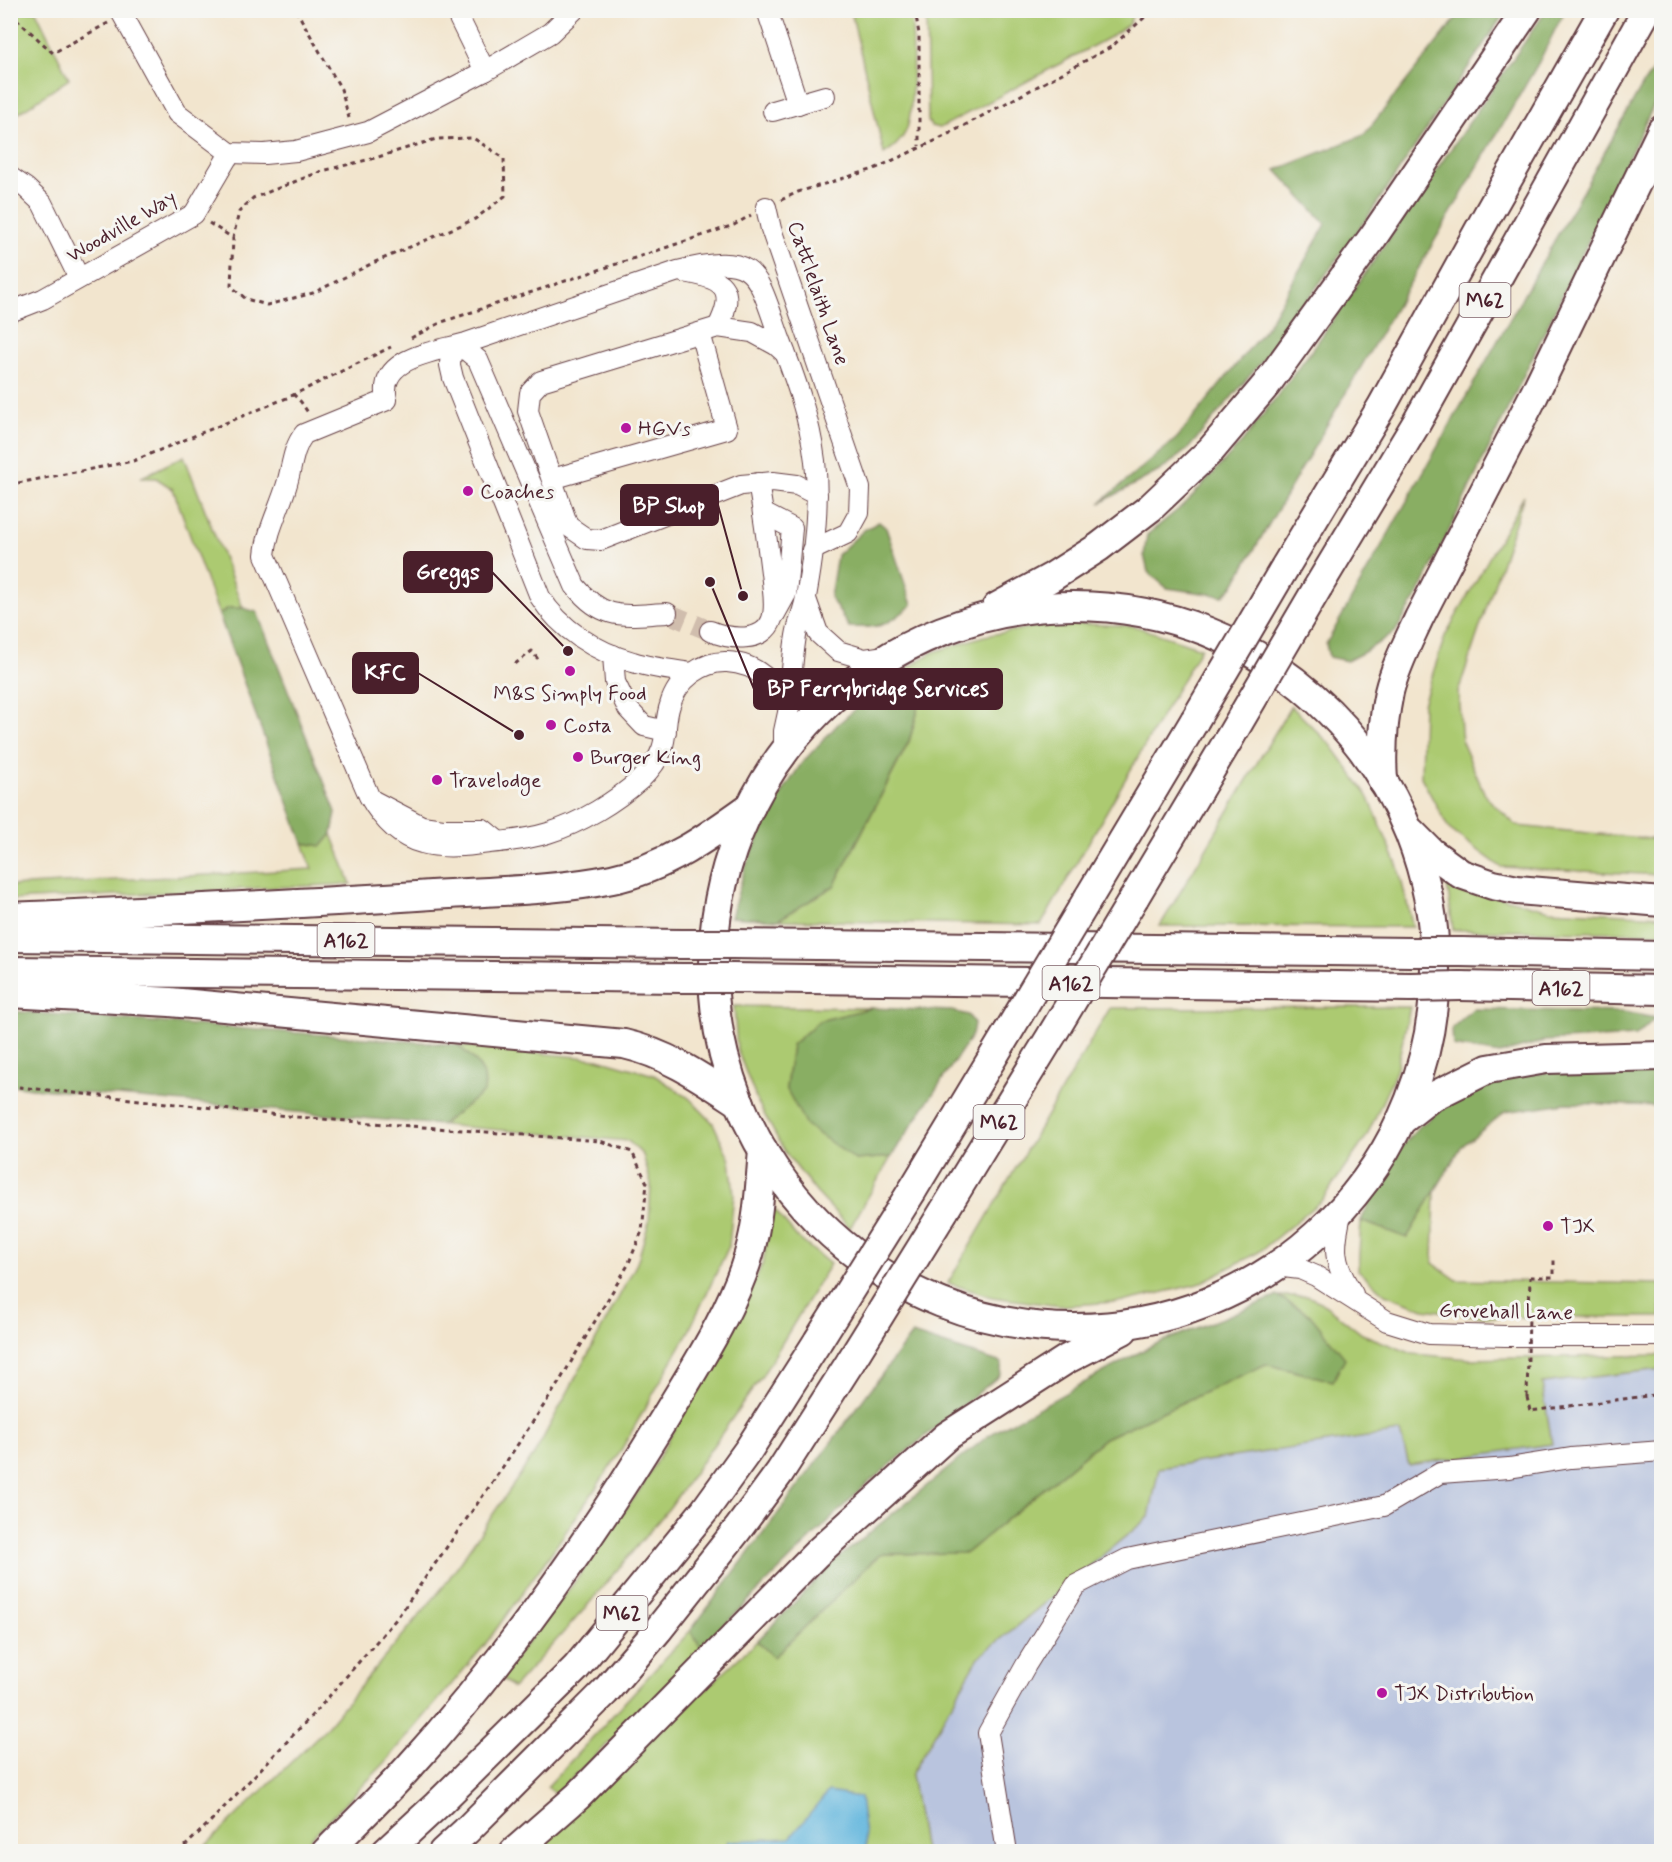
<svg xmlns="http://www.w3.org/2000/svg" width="1672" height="1862" font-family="Mynerve,sans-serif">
	<rect width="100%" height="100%" fill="#f6f6f2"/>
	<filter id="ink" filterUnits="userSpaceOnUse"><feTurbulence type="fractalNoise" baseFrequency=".0167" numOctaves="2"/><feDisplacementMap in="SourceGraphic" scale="12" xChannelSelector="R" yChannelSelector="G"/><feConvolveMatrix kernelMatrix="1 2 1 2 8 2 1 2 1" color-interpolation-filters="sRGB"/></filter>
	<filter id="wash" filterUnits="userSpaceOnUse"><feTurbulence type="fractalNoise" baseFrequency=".008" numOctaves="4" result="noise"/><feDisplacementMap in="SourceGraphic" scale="24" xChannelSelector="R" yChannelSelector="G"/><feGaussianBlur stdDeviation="1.35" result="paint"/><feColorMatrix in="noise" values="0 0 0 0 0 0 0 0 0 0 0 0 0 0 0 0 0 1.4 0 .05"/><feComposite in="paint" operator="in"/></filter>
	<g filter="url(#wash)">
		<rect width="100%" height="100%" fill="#f2e5ce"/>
		<polygon fill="#b9c4de" points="1661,1369 1661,1851 894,1851 863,1651 1125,1451 1476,1391"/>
		<g fill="#acca71" stroke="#7b744e" stroke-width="1.5">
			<polygon points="11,10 36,11 69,79 11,118"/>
			<path d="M851,11H910C914,29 914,115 906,131C901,142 894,147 884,154Z"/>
			<polygon points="926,11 926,10 1134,11 1129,24 1108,38 940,128 931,126 928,121"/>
			<polygon points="184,456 243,608 228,608 219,615 173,489 156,478 140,478"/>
			<polygon points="1524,496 1458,692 1462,742 1486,797 1517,826 1661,840 1661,875 1501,867 1449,829 1421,777 1423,704 1445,636"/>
			<polygon points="1057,623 1134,626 1201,648 1041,925 778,920 834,886 909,742 917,714 918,689 892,678 931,653 984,636"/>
			<polygon points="1291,706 1332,746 1368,796 1398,867 1413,927 1160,926"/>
			<polygon points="332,834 351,884 11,900 10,886 312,869 303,843 322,846"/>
			<polygon points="1447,883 1550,910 1661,916 1661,933 1453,930"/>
			<polygon points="734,1006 871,1008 819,1021 792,1045 786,1088 855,1160 891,1157 850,1228 816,1192 785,1152 757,1101 737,1049"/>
			<polygon points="1410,1007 1396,1071 1367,1136 1323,1199 1259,1252 1198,1284 1127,1301 1060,1306 992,1297 948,1283 1110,1008"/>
			<path d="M458,1045L598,1059L654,1075L689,1098L713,1123L730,1160L734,1194L729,1246L688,1333L617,1457L552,1552L484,1646L384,1764L298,1851L199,1852L324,1730L443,1587L535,1453L637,1263L649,1222L651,1184L643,1155L628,1141L441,1125L484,1091C488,1068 474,1060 458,1045Z"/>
			<polygon points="1435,1190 1433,1263 1457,1280 1661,1284 1661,1317 1484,1317 1424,1309 1385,1294 1358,1270 1361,1221 1407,1237"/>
			<polygon points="773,1208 797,1237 830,1264 762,1376 670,1507 581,1613 513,1688 500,1677 574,1583 643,1485 734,1322 763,1263"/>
			<polygon points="1278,1296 1307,1296 1321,1302 1362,1334 1413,1354 1471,1359 1661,1355 1661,1369 1542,1383 1552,1444 1409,1465 1400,1432 1159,1468 1149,1517 979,1657 911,1775 924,1851 530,1852 757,1641 774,1657 880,1554 966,1553 1105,1438 1266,1364 1333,1381 1310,1315"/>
			<polygon points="691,1630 701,1648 676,1678 556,1794 547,1787"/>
		</g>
		<g fill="#89ae63" stroke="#6a6647" stroke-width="1.5">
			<polygon points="1462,11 1506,11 1367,218 1268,354 1188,449 1161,470 1100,503 1177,438 1266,328 1326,224 1276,170 1364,135"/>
			<polygon points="1546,11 1564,12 1539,62 1233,586 1223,596 1167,588 1148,572 1144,555 1147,535 1185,504 1243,441 1315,346"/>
			<polygon points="1655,67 1661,68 1661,90 1418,595 1395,632 1366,651 1347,661 1329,657 1326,644 1642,86"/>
			<path d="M879,522L886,528L912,605C887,625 882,629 849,627L830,597L837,555L864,530Z"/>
			<polygon points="228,608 243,608 257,612 336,812 332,834 322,846 303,843 219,615"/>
			<polygon points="892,678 918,689 917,714 909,741 834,886 778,920 731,917 745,868 770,812 801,764 838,724"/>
			<polygon points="871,1008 952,1011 968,1015 974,1023 972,1035 891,1157 856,1160 806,1125 786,1088 792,1045 819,1021"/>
			<polygon points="1473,1009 1624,1012 1655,1018 1636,1036 1544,1041 1500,1054 1453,1046 1452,1028"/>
			<path d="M10,1011L458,1045C474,1060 488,1068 484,1092L441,1125L40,1089L11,1085Z"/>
			<polygon points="1548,1072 1661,1072 1661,1106 1566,1103 1505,1112 1461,1147 1407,1238 1361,1221 1386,1164 1420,1126 1449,1104 1495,1078"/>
			<polygon points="1278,1296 1310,1315 1345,1358 1333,1381 1266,1364 1105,1438 966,1553 880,1554 774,1657 757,1641 837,1559 989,1435 1151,1346"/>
			<polygon points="912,1334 1002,1363 1000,1375 862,1488 701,1648 691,1630"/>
		</g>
		<polygon fill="#61b5dd" stroke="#566a84" stroke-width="1.5" points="828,1792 860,1797 867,1851 725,1851 728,1841 790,1838"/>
	</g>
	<g filter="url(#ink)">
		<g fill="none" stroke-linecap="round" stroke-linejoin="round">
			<polyline stroke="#d0bdad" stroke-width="20" stroke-dasharray="20 10" stroke-linecap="butt" points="667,613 710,631"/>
			<g stroke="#633d43" stroke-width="22">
				<g id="minor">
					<polyline points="120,10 177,113 230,153 264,154 296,151 368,132 485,71 550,33 574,10"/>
					<polyline points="455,10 485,71"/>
					<polyline points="767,10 798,104"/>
					<polyline points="773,111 825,96"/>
					<polyline points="10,177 26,188 42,203 79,278"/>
					<polyline points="766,207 771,229 860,488 859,513 848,533 812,550"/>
					<path d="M683,272C722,278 738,287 718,327"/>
					<polyline points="10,312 43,299 194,214 230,153"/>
					<polyline points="785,353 776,345 752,332 718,327 541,381 530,393 528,411 568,526 587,539 601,540 741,485 773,482 797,485 817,495"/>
					<polyline points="552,479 727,429 700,333"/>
					<polyline points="763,513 792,528 786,594 775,614"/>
					<polyline points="806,599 818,633 838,651 865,659 892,655"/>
					<path d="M667,613C625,615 604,622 575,586L478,360L466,350L451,348L450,365L453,378L540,597C560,629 596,652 633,662C652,668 672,670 692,673"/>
					<path d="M710,631C729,639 764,644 772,619C776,607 773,593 772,581C768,548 764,516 758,483"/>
					<polyline points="613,655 615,682 628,709 644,726 666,731"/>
					<path d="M784,752V731L789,708C774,683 759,664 727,662C702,661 677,680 670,705C665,719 667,735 662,749C658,761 650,770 641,779C615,802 581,823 548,833C529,839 509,841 489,843C467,846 444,849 422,843C397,837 381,817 369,796L265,555C267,531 279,510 286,487C292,469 292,449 304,434L387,400C377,356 437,352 466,343L678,271C758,251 756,272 780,339C795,378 810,419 815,461C820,505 814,553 806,597C804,610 798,623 796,636C792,660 791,684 789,708"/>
					<polyline points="372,800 422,826 443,829 483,829 499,842"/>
					<path d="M1342,1209C1334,1248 1331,1260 1353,1294"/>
					<polyline points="1275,1266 1300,1269 1316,1276 1387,1321 1429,1334 1505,1336 1662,1336"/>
					<polyline points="1007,1852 988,1733 1026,1665 1076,1585 1127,1559 1384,1506 1440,1473 1509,1468 1571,1458 1662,1451"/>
				</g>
			</g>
			<g stroke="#633d43" stroke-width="32">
				<g id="highway">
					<polyline points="1285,567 1382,406 1488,214 1604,10"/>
					<polyline points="1318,587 1416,424 1647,10"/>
					<circle cx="1074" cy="967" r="361"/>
					<polyline points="997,607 1052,577 1099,547 1150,508 1211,450 1266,385 1373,237 1527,10"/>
					<path d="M1383,781C1381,752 1383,721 1389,692C1395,667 1408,642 1419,618L1534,395L1662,130"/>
					<polyline points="1411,832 1431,852 1461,874 1493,885 1517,890 1662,902"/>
					<polyline points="1089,897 1195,720"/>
					<polyline points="1134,898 1229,739"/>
					<path d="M10,917C151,910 291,905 431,895C491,891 553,891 612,879C665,868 708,837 751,806"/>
					<polyline points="10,937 682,944"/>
					<polyline points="732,944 1411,952"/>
					<polyline points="1461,952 1662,956"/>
					<polyline points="10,971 682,978"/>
					<polyline points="731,978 1411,987"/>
					<polyline points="1461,986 1662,990"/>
					<path d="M10,993L170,1002L624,1044C668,1054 702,1078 740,1103"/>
					<polyline points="1402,1120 1430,1098 1488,1069 1546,1059 1662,1056"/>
					<polyline points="912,1191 1008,1032"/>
					<polyline points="944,1211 1053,1033"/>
					<path d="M326,1852C354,1824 383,1796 409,1767C506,1661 589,1542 664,1419C695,1367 732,1312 749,1254C759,1219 760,1185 763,1150"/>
					<polyline points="386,1852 437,1805 576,1668 705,1510 749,1449 818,1341"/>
					<polyline points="443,1852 466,1831 605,1692 658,1630 738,1529 780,1472 851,1361"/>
					<polyline points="514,1852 578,1796 817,1553 947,1436 1067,1359 1123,1330"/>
				</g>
			</g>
			<g stroke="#633d43" stroke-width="3" stroke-dasharray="4.5 4.5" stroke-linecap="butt">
				<polyline points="296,10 341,89 349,118"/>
				<polyline points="915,10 919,34 919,146"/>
				<polyline points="10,13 53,53 108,23"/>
				<polyline points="781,200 798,192 874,169 939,139 1111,47 1153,10"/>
				<polyline points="209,223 233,238 231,286 246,299 267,305 313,293 373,263 475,219 505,196 504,158 473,138 436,139 375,158 322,171 253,198 239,212 233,238"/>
				<polyline points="411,338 442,322 734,225 751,215"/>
				<polyline points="293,394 301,402 309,414"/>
				<polyline points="10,487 18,483 133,461 289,397 391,347"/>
				<polyline points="515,664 532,651 537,658 540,656"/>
				<polyline points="10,1086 297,1117 600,1141 632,1152 647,1183 642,1231 628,1265 558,1384 496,1477 397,1618 319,1708 208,1824 179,1852"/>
				<polyline points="1530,1277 1554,1277 1554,1256"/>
				<polyline points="1527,1397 1530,1411 1662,1394"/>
			</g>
			<use href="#minor" stroke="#fff" stroke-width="20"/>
			<use href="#highway" stroke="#fff" stroke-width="28"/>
			<g stroke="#633d43" stroke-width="32" stroke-linecap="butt">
				<g id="highway-bridge">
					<polyline points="1195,720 1285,567"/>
					<polyline points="1229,739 1318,587"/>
					<polyline points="682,944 732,944"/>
					<polyline points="1411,952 1461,952"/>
					<polyline points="682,978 731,978"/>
					<polyline points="1411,987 1461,986"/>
					<polyline points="1008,1032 1089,897"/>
					<polyline points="1053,1033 1134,898"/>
					<polyline points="818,1341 912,1191"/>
					<polyline points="851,1361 944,1211"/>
				</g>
			</g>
			<polyline stroke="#633d43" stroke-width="3" stroke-dasharray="4.5 4.5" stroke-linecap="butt" points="1527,1397 1530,1277"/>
			<use href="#highway-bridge" stroke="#fff" stroke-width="28"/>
		</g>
	</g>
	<g fill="#b5179e" stroke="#f6f6f2" stroke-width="2">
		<circle cx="626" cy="428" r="6"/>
		<circle cx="468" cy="491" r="6"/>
		<circle cx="570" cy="671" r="6"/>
		<circle cx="551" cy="725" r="6"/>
		<circle cx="578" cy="757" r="6"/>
		<circle cx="437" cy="780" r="6"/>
		<circle cx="1548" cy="1226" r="6"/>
		<circle cx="1382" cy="1693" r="6"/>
	</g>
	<g text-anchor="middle" stroke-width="6" stroke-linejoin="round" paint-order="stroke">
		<g fill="#f6f6f2" stroke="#7e6067" stroke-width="1.5">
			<rect x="1459.5" y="283" width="51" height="34" rx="4.5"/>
			<rect x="317.5" y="923" width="57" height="34" rx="4.5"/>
			<rect x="1042.5" y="966" width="57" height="34" rx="4.5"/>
			<rect x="1532.5" y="971" width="57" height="34" rx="4.5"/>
			<rect x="973.5" y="1105" width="51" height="34" rx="4.5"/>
			<rect x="596.5" y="1596" width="51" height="34" rx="4.5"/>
		</g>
		<g font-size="20" font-weight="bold" fill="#4a1f2b">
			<text x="1485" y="307">M62</text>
			<text x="346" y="947">A162</text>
			<text x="1071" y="990">A162</text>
			<text x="1561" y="995">A162</text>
			<text x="999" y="1129">M62</text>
			<text x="622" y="1620">M62</text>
		</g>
		<g font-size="21" fill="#4a1f2b" stroke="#f6f6f2">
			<text transform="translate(121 226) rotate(-30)" y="7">Woodville Way</text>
			<text transform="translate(819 293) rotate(71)" y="7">Cattlelaith Lane</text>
			<text transform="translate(1506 1311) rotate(1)" y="7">Grovehall Lane</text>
		</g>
		<g font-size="21" fill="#4a1f2b" stroke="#f6f6f2" text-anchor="start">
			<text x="638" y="435">HGVs</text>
			<text x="480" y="498">Coaches</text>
			<text x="570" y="700" text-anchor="middle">M&amp;S Simply Food</text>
			<text x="563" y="732">Costa</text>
			<text x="590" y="764">Burger King</text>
			<text x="449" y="787">Travelodge</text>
			<text x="1560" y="1233">TJX</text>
			<text x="1394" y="1700">TJX Distribution</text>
		</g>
	</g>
	<path fill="none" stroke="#4a1f2b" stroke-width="2" d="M743 596L718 505M568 651L492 572M519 735L418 673M710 582L754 689"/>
	<g fill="#4a1f2b" stroke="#f6f6f2" stroke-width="2">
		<circle cx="743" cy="596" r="6"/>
		<circle cx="568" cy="651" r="6"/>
		<circle cx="519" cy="735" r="6"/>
		<circle cx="710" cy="582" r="6"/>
	</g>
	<g fill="#4a1f2b" stroke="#4a1f2b" stroke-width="2">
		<rect x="621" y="485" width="97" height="40" rx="6"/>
		<rect x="404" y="552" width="88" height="40" rx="6"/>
		<rect x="353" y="653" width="65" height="40" rx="6"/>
		<rect x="754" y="669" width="248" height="40" rx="6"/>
	</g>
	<g font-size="22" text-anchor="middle" font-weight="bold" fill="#fff">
		<text x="669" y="513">BP Shop</text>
		<text x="448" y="579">Greggs</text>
		<text x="385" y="680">KFC</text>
		<text x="878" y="696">BP Ferrybridge Services</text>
	</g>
	<rect width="1672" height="1862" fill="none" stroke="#f6f6f2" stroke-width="36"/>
</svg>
